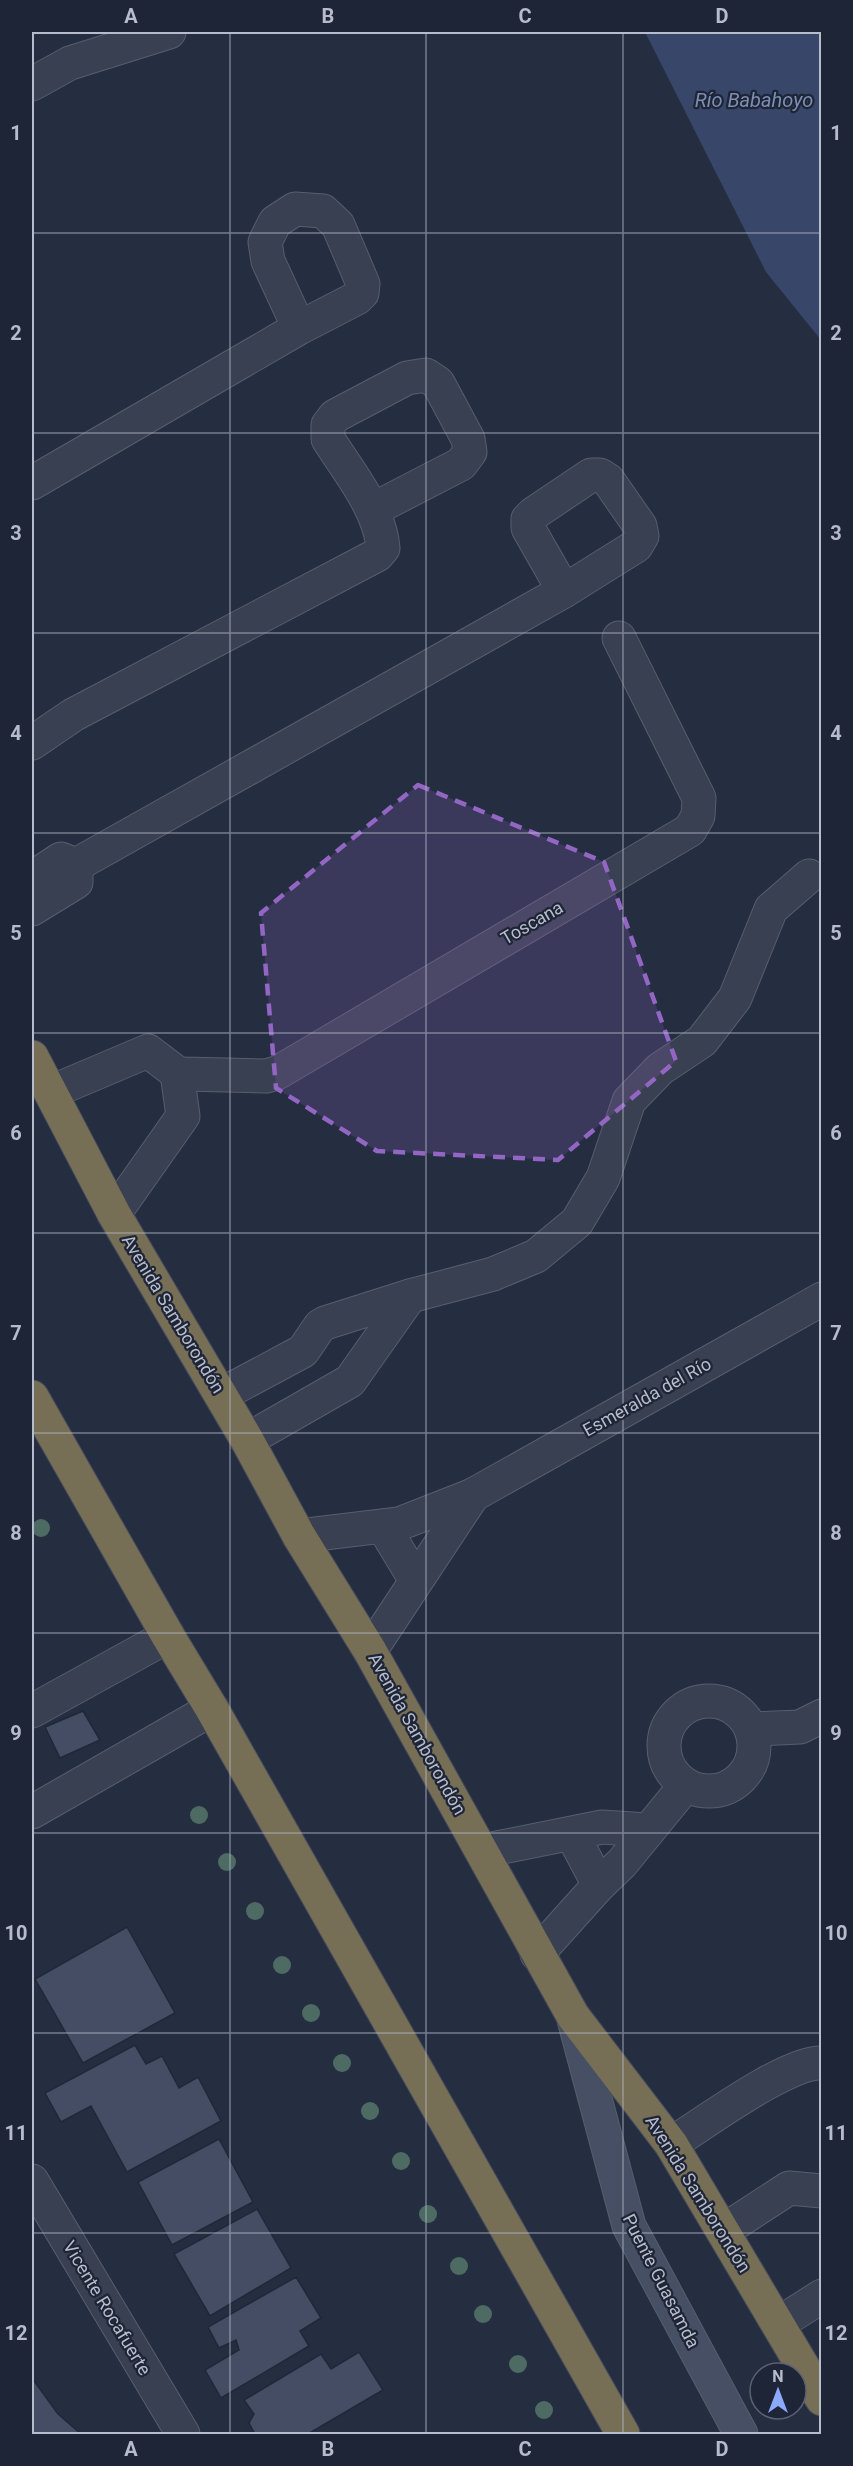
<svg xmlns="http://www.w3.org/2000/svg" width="853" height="2466" font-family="Roboto,sans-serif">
	<rect width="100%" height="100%" fill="#252e41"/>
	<polygon fill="#384769" points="645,32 821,32 821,340 766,272"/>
	<g fill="#444d63" stroke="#202738" stroke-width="1.5">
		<polygon points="83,1711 100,1740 60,1758 45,1727"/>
		<polygon points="127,1927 175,2013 83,2063 35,1979"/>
		<polygon points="135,2045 146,2064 162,2056 179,2088 198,2077 221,2121 127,2172 91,2106 61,2122 45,2093"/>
		<polygon points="219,2139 253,2202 172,2245 138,2182"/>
		<polygon points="257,2209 291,2268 210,2316 174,2254"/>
		<polygon points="296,2277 321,2318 300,2331 309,2346 221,2398 205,2370 239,2350 236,2340 219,2348 208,2327"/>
		<polygon points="359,2352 383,2390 308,2434 255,2434 249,2423 254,2414 244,2400 321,2354 331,2369"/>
		<polygon points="32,2378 58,2414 81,2434 32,2434"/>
	</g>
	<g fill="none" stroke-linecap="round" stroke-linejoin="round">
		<g stroke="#575e6e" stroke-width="35">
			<g id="street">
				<polyline points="32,84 70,63 169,32"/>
				<polyline points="32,483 299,328 357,298 362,293 363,284 338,225 323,211 295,209 275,222 265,242 268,261 299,328"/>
				<path d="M32,743L73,715L377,555L383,548C380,509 348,471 328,439V425L335,416L407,378L426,375L438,383L468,439L470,452L461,464L372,510"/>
				<polyline points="76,865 564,591 636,546 642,536 640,526 608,480 600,475 591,475 533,514 528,519 528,528 564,591"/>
				<polyline points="32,878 61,859 76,865"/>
				<polyline points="32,909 76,882 76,865"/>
				<polyline points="51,1092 148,1051 177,1073 184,1074 266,1076 277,1073 690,830 698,816 699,798 619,638"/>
				<polyline points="114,1214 183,1116 177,1073"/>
				<polyline points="221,1395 303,1351 320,1326 325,1323 410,1296 493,1274 536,1256 577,1222 603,1178 629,1101 660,1069 702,1041 735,998 771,909 809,876"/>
				<polyline points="247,1440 350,1381 410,1296"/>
				<polyline points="383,1526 415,1579"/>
				<polyline points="299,1536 399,1524 473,1495 822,1299"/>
				<polyline points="370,1651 473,1495"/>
				<circle cx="709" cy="1746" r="45"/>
				<polyline points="32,1711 168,1636"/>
				<polyline points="753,1729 800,1727 822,1716"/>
				<polyline points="32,1812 212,1709"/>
				<polyline points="572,1834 599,1885"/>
				<polyline points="482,1851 602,1827 647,1830"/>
				<polyline points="537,1954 599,1885 622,1863 685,1786"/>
				<path d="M671,2144C703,2124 788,2061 822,2063"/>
				<polyline points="32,2181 183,2434"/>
				<polyline points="723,2231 789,2188 822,2191"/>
				<polyline points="778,2324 822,2296"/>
			</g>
		</g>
		<g stroke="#575e6e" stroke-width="35">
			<polyline id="secondary" points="573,2016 629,2226 741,2434"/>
		</g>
		<g stroke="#444b5b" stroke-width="35">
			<g id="highway">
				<polyline points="32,1057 114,1214 247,1440 299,1536 370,1651 573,2016 671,2144 822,2399"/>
				<polyline points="32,1397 168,1636 212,1709 623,2434"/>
			</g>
		</g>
		<use href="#street" stroke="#394051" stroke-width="33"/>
		<use href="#secondary" stroke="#474f64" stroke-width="33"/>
		<use href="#highway" stroke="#776e56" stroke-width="33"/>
	</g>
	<g fill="#4d6b63">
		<circle cx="41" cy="1528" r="9"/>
		<circle cx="199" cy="1815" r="9"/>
		<circle cx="227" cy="1862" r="9"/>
		<circle cx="255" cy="1911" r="9"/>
		<circle cx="282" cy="1965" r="9"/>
		<circle cx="311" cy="2013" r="9"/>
		<circle cx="342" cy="2063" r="9"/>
		<circle cx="370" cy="2111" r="9"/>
		<circle cx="401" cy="2161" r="9"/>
		<circle cx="428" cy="2214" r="9"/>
		<circle cx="459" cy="2266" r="9"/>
		<circle cx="483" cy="2314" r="9"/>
		<circle cx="518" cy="2364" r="9"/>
		<circle cx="544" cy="2410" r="9"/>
	</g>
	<path fill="#9366c4" fill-opacity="0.2" stroke="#9366c4" stroke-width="4.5" stroke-dasharray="12 8" stroke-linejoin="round" d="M418,785L604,862L676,1061L558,1160L377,1151L276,1088L261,913Z"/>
	<path fill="none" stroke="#b6bccb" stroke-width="1.5" stroke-opacity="0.55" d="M230,32V2434M426,32V2434M623,32V2434M32,233H822M32,433H822M32,633H822M32,833H822M32,1033H822M32,1233H822M32,1433H822M32,1633H822M32,1833H822M32,2033H822M32,2233H822"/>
	<g text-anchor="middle" stroke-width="4.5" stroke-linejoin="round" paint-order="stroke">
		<g font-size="18" fill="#b6bccb" stroke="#1e2536">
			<text transform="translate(532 923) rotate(-30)" y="6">Toscana</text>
			<text transform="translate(173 1314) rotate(59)" y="6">Avenida Samborondón</text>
			<text transform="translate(647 1397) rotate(-29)" y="6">Esmeralda del Río</text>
			<text transform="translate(417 1734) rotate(61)" y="6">Avenida Samborondón</text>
			<text transform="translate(698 2194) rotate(58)" y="6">Avenida Samborondón</text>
			<text transform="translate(661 2281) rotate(63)" y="6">Puente Guasamda</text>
			<text transform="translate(107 2308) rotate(59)" y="6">Vicente Rocafuerte</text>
		</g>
		<g font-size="20" font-style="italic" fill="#7d8eb3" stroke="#1e2536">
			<text x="754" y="107">Río Babahoyo</text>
		</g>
	</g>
	<rect width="853" height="2466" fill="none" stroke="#1e2536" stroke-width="66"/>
	<g transform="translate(778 2391)"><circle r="28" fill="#1e2536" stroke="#5b6172" stroke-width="1.5"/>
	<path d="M0-4.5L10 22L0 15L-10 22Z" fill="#8ca9fb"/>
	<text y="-9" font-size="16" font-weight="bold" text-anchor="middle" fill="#b6bccb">N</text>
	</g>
	<rect x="33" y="33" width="787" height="2400" fill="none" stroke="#b6bccb" stroke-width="2"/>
	<g font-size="20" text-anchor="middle" font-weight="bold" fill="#b6bccb">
		<text x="131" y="23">A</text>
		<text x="328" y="23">B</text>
		<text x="525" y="23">C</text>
		<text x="722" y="23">D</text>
		<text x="16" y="140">1</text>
		<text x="836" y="140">1</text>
		<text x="16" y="340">2</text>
		<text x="836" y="340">2</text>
		<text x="16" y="540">3</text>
		<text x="836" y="540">3</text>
		<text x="16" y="740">4</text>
		<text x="836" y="740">4</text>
		<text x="16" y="940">5</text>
		<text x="836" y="940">5</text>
		<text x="16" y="1140">6</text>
		<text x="836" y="1140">6</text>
		<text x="16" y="1340">7</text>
		<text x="836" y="1340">7</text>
		<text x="16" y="1540">8</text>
		<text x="836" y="1540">8</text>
		<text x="16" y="1740">9</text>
		<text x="836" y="1740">9</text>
		<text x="16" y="1940">10</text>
		<text x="836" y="1940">10</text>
		<text x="16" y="2140">11</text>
		<text x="836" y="2140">11</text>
		<text x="16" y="2340">12</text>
		<text x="836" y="2340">12</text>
		<text x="131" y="2456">A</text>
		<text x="328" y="2456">B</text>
		<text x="525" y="2456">C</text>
		<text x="722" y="2456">D</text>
	</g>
</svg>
